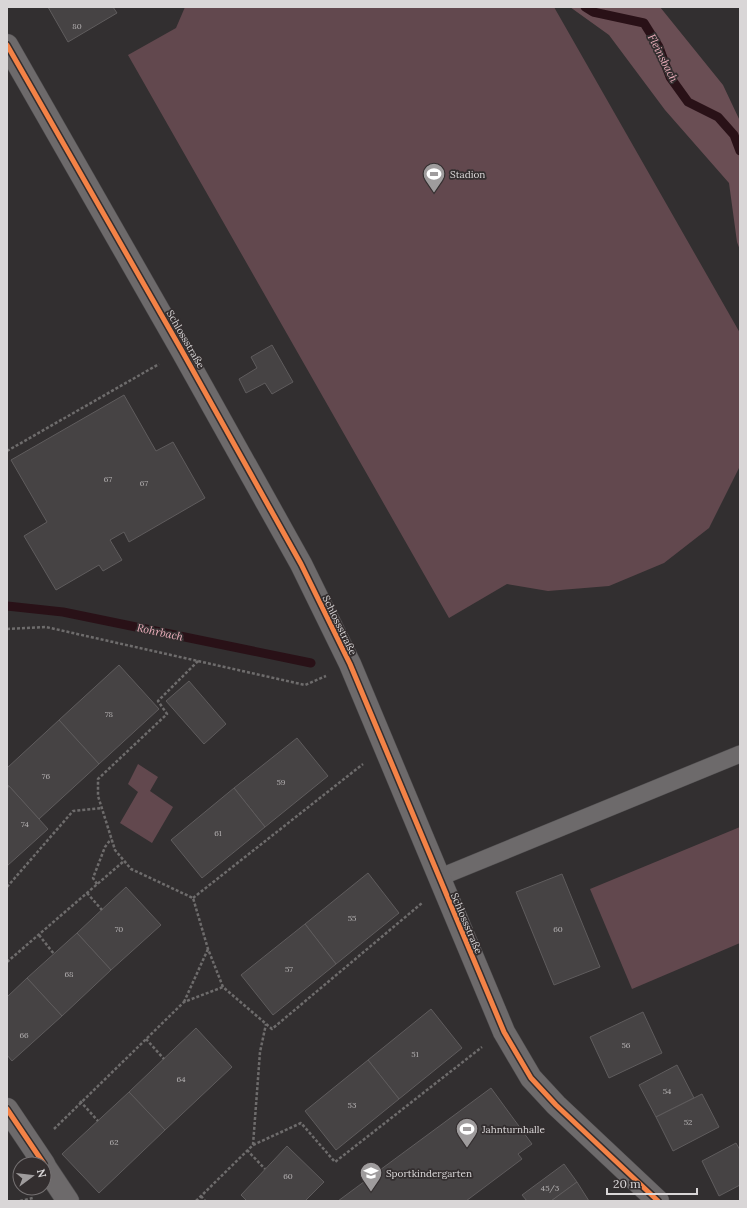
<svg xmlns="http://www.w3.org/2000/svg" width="747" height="1208" font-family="Lora,serif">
	<rect width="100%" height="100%" fill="#322f30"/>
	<g fill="#62484e">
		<polygon points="185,7 554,7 740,333 740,466 709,528 664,563 609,586 548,591 507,584 449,618 128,55 176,28"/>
		<polygon points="138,764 158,777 150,791 173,807 152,843 120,823 138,792 128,784"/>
		<polygon points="740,827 740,943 632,989 590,889"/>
	</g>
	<polygon fill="#6a4e54" points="570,7 660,7 723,85 740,121 740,250 737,242 729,183 665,110 609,35"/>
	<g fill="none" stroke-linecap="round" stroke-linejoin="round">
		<g stroke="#291117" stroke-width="9">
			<polyline points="585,7 593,12 644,23 659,47 670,77 688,102 718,117 734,135 740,151"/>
			<polyline points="7,606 63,612 311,663"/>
		</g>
	</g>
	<g fill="#464344" stroke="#5f5c5d">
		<polygon points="48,7 113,7 117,13 68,42"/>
		<polygon points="272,345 293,382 272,394 265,383 246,393 239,379 257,368 251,357"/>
		<polygon points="124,395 156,451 173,442 205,498 129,542 124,532 110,540 122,560 103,571 99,565 56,590 24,536 47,522 11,460"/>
		<polygon points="119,665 159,709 99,764 59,720"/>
		<polygon points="189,681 226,724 204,744 166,701"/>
		<polygon points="59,720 99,764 39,819 7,784 7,768"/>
		<polygon points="297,738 328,776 265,827 234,788"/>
		<polygon points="9,786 48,829 7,866 7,789"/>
		<polygon points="234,788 265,827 202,878 171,840"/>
		<polygon points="368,873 399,913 336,964 305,924"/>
		<polygon points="562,874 600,967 554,985 516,892"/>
		<polygon points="126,887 161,925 111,970 77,933"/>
		<polygon points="305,924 336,964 273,1015 241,975"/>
		<polygon points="77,933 111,970 62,1016 27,978"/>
		<polygon points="27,978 62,1016 12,1061 7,1055 7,997"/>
		<polygon points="431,1009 462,1048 399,1099 368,1060"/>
		<polygon points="643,1012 662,1053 609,1078 590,1037"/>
		<polygon points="196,1028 232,1067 165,1130 129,1092"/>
		<polygon points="368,1060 399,1099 336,1150 305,1111"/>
		<polygon points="677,1065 694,1098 656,1117 639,1085"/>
		<polygon points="491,1088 532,1144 518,1154 522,1159 466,1201 338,1201"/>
		<polygon points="129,1092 165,1130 99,1193 62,1154"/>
		<polygon points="702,1094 719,1127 673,1151 656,1117"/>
		<polygon points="736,1143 740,1150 740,1185 719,1196 702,1161"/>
		<polygon points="287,1146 324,1182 305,1201 247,1201 241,1195"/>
		<polygon points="564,1164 577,1182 551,1201 527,1201 522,1195"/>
		<polygon points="577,1182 589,1201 551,1201"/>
	</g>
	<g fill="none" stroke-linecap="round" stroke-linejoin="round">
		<g stroke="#4f4d4e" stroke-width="18">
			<polyline id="service" points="438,878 740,754"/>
		</g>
		<g stroke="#4f4d4e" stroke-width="23">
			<g id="minor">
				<polyline points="7,45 182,351 301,564 350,664 504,1032 531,1078 556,1105 658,1201"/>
				<polyline points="7,1109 44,1164"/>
				<polyline points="44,1165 68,1201"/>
			</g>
		</g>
		<g stroke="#6e6c6c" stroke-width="2.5" stroke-dasharray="3 2" stroke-linecap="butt">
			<polyline points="7,451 159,364"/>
			<polyline points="7,629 46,627 305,685 326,676"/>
			<polyline points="198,661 158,701 167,714 98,779 98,796 115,850 131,869 193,898 208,949 223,987 272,1029 422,903"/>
			<polyline points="97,884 93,878 105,847 111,839"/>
			<polyline points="7,887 73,811 102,808"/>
			<polyline points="87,893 102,910"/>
			<polyline points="193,898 363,764"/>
			<polyline points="39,935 54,954"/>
			<polyline points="7,962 124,861"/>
			<polyline points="184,1002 208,949"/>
			<polyline points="146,1039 164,1059"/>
			<polyline points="80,1101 98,1121"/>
			<polyline points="54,1129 184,1002 223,987"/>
			<polyline points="253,1145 301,1123 335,1162 482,1047"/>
			<polyline points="247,1150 265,1169"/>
			<polyline points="201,1196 205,1201"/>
			<polyline points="20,1201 33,1198"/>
			<polyline points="196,1201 253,1145 260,1052 266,1024"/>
		</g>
		<use href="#service" stroke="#6d6a6b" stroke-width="17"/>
		<use href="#minor" stroke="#6d6a6b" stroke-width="22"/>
		<g stroke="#332e2f" stroke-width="8">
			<g id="cycleway">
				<polyline points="7,45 182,351 301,564 350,664 504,1032 531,1078 556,1105 658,1201"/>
				<polyline points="7,1109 44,1164"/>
			</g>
		</g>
		<use href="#cycleway" stroke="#f48246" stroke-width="5"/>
	</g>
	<defs>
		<g id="stadium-pin" transform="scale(1.15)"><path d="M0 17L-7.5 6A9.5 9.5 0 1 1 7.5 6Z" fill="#9f9c9d" stroke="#332e2f"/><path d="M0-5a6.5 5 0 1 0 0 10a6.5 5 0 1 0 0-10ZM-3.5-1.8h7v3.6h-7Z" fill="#fff"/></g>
		<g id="school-pin" transform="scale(1.15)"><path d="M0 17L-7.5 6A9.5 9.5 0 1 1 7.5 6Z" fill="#9f9c9d" stroke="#332e2f"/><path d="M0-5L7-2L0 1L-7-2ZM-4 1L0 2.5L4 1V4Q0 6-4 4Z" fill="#fff"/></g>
	</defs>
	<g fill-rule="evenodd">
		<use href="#stadium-pin" x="434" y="174"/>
		<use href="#stadium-pin" x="467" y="1129"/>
		<use href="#school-pin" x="371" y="1173"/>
	</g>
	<g text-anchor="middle" stroke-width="3.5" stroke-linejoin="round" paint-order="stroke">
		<g font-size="8" fill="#b4b1b2">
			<text x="77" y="29">80</text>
			<text x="108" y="482">67</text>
			<text x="144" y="486">67</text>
			<text x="109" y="717">78</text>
			<text x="46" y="779">76</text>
			<text x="281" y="785">59</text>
			<text x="25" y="827">74</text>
			<text x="218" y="836">61</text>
			<text x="352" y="921">55</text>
			<text x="119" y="932">70</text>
			<text x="558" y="932">60</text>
			<text x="289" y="972">57</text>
			<text x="69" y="977">68</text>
			<text x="24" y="1038">66</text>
			<text x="626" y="1048">56</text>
			<text x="415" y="1057">51</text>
			<text x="181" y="1082">64</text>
			<text x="667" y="1094">54</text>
			<text x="352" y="1108">53</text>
			<text x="688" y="1125">52</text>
			<text x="114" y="1145">62</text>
			<text x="288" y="1179">60</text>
			<text x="550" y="1191">45/3</text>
		</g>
		<g font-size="10" fill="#d9d6d7" stroke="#332e2f" text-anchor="start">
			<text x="450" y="178">Stadion</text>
			<text x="482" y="1133">Jahnturnhalle</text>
			<text x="386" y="1177">Sportkindergarten</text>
		</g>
		<g font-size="10" fill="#d9d6d7" stroke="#332e2f">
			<text transform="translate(186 339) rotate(60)" y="4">Schlossstraße</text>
			<text transform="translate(340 625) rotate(64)" y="4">Schlossstraße</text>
			<text transform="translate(467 923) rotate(67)" y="4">Schlossstraße</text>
		</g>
		<g font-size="11" font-style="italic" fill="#ebaebb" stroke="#332e2f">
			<text transform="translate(663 58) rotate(63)" y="4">Fleinsbach</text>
			<text transform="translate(160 632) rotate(12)" y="4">Rohrbach</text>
		</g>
	</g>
	<rect width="747" height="1208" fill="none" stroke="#d9d6d7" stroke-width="16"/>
	<g transform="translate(32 1176) rotate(75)"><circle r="19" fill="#332e2f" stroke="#757172"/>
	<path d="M0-3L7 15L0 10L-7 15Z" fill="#9f9c9d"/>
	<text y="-6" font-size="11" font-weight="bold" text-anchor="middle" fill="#d9d6d7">N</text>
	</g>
	<path d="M607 1188v6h90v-6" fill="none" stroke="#d9d6d7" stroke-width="2"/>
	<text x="613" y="1188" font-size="12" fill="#d9d6d7" stroke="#332e2f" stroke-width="3" paint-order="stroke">20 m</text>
</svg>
